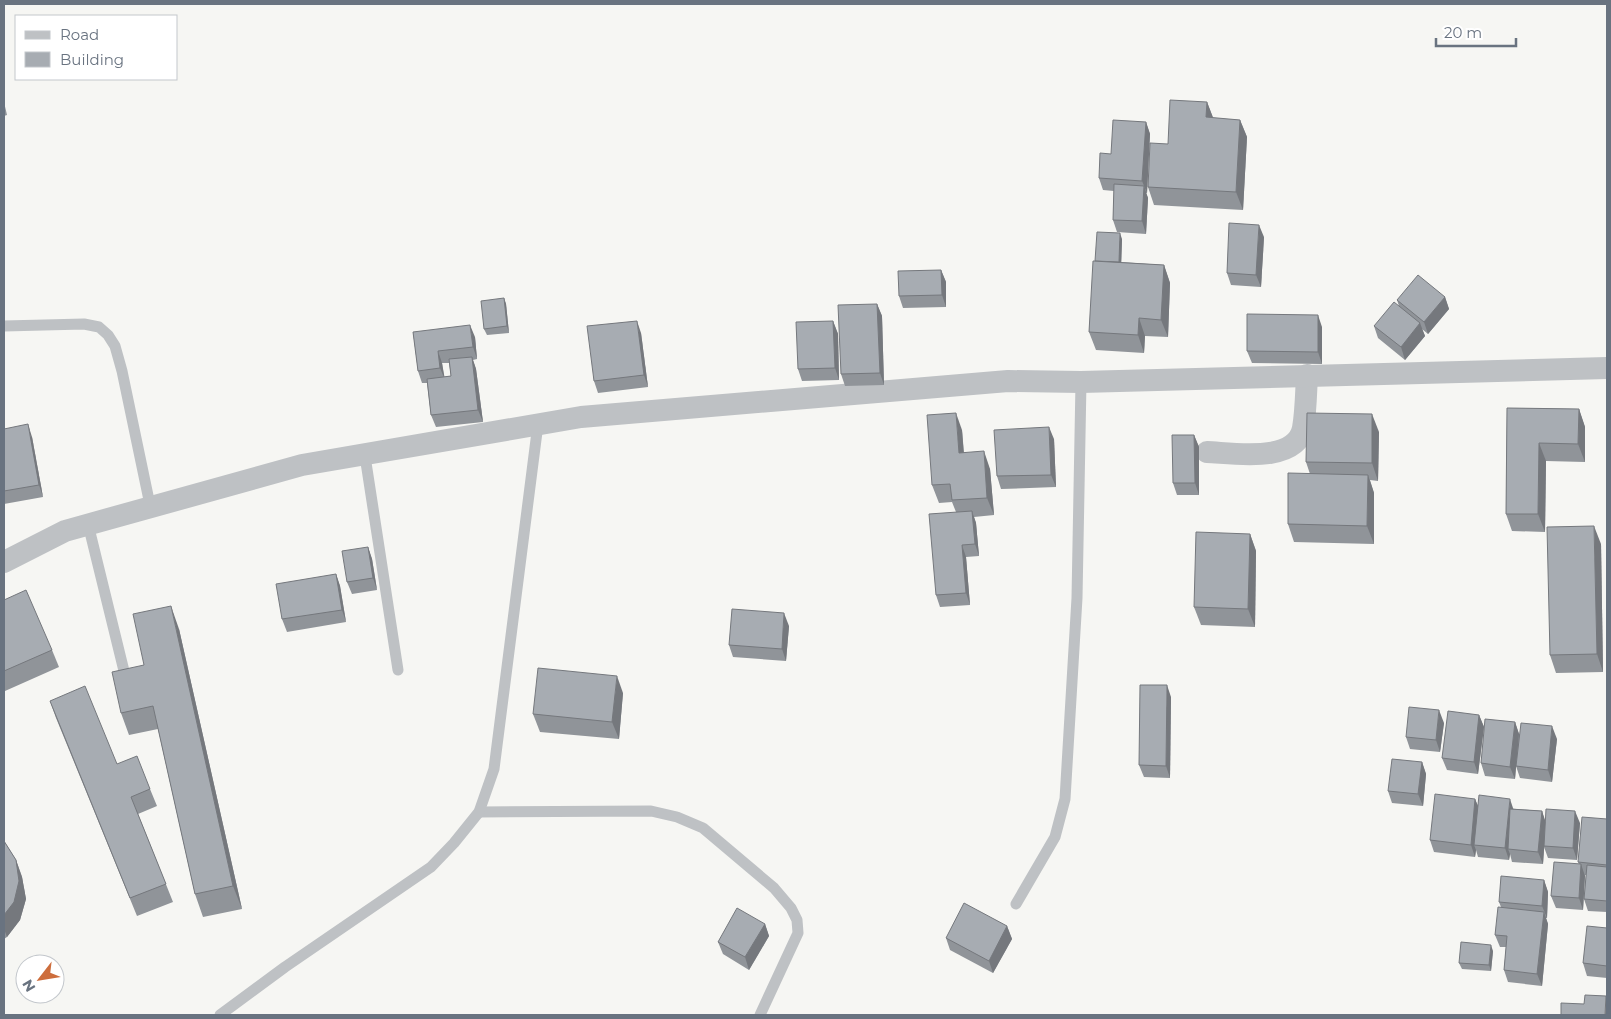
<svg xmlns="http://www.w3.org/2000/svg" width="1611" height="1019" font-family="Montserrat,sans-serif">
	<rect width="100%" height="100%" fill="#f6f6f3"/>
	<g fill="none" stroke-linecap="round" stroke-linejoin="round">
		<g stroke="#bec1c4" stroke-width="11">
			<polyline points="4,326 84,324 99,327 108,335 115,346 122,371 150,505"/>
			<polyline points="365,456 398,670"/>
			<polyline points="88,524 124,671"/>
			<polyline points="479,812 651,811 677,817 703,828 774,888 791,908 797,920 798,933 760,1015"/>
			<polyline points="1016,904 1055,837 1065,799 1077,598 1081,382"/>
			<polyline points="220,1015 285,967 431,867 454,843 479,812 494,769 538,424"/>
		</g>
		<g stroke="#bec1c4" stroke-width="22">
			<path d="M1207,452C1233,453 1296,464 1303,428C1306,411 1306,392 1307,375"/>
			<polyline points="4,562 65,531 302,465 581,417 1008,381 1081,382 1607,368"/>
		</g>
	</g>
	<g fill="#909499" fill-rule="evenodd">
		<polygon points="4,102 7,115 4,116"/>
		<polygon points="1207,102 1213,118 1240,120 1247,137 1243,210 1154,205 1148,187 1168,144"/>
		<polygon points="1146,122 1150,134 1147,193 1146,193 1148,198 1146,234 1117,232 1113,220 1114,191 1103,190 1099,178 1111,154"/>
		<polygon points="1264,237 1261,287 1231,285 1227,273"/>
		<polygon points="1122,239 1121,262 1164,265 1170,283 1168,337 1145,336 1144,353 1096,350 1089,332 1095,261"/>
		<polygon points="941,270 946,282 946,307 903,308 899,296"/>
		<polygon points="1445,297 1449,309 1428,334 1422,329 1425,336 1405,360 1378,338 1374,326 1399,306 1397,300"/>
		<polygon points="504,298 506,304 509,333 487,335 484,329"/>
		<polygon points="877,304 882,316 884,385 845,386 841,374"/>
		<polygon points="833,321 838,334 839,380 802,381 798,369"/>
		<polygon points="1322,327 1322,364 1252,363 1247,351"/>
		<path d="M413,332L475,337L477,359L473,360L476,369L483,422L436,427L431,415L427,383H422L418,371ZM442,363H449L451,376L444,377Z"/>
		<polygon points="641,333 648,387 598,393 594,381"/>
		<polygon points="1507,408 1579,409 1585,427 1585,462 1546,461 1545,532 1512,531 1506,514"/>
		<polygon points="4,429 32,437 43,497 4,504"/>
		<polygon points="962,430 964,453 990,469 994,515 974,517 976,523 979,556 966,557 970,605 940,607 936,595 956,512 952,502 939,503 932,485"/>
		<polygon points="1379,432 1378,481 1370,480 1374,493 1374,544 1294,542 1288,524 1310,474 1306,462"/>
		<polygon points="1194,435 1199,447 1199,495 1177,495 1173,483"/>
		<polygon points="1054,439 1056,487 1001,489 997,476"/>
		<polygon points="1250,534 1256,551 1255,627 1201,625 1194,607"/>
		<polygon points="1601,544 1603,672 1556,673 1550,655"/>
		<polygon points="368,547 372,559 377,590 352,594 347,582"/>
		<polygon points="336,574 340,586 346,622 287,632 282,619"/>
		<polygon points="4,600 52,650 59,667 5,691 4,687"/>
		<polygon points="789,626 786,661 733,657 729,645"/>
		<polygon points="179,629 242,909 203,917 195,894 158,729 129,735 121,713 144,665"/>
		<polygon points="623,693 619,739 540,732 533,714"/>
		<polygon points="1171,697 1170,778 1144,777 1139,765"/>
		<polygon points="50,701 117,764 150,789 157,806 138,814 173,902 137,916 56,718"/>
		<polygon points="1479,715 1484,727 1478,774 1447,770 1442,758"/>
		<polygon points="1515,722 1519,734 1557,739 1552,782 1520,778 1516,766 1515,779 1485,776 1481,763"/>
		<polygon points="1444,723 1440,752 1410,749 1406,737"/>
		<polygon points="1422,762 1426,774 1423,806 1392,803 1388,791"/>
		<polygon points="1475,799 1478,806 1542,811 1545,822 1580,823 1577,860 1548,858 1544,847 1543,864 1512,862 1510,854 1509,860 1478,857 1476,850 1475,857 1434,852 1430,840"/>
		<polygon points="1607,819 1607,912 1588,911 1584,899 1586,875 1585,875 1583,910 1556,908 1551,896 1579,864 1578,862"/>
		<polygon points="4,841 16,860 22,877 26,899 20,920 7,937 4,939"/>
		<polygon points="1544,880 1548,892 1547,918 1546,918 1548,924 1542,986 1508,982 1504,970 1506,947 1500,947 1495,935 1501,907 1499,902"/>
		<polygon points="765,924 769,936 749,970 723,954 718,942"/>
		<polygon points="1007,926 1012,939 993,973 950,950 946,938"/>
		<polygon points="1607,928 1607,978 1587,976 1583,963"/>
		<polygon points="1493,951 1491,971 1462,969 1459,963"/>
	</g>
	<g fill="#75787d">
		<polygon points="1207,102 1214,120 1206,117"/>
		<polygon points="1240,120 1247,137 1243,210 1236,192"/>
		<polygon points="1146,122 1150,134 1147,193 1142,181"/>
		<polygon points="1144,186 1148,198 1146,234 1142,221"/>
		<polygon points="1259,225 1264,237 1261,287 1256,275"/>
		<polygon points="1120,233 1122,239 1121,273 1118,267"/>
		<polygon points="1164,265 1170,283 1168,337 1161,320"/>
		<polygon points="941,270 946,282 946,307 942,295"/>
		<polygon points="1445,297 1449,309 1428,334 1424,322"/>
		<polygon points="504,298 506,304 509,333 507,326"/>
		<polygon points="877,304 882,316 884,385 880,373"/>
		<polygon points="1318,315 1322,327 1322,364 1318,352"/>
		<polygon points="1139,318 1145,336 1144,353 1138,335"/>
		<polygon points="637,321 641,333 648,387 644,375"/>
		<polygon points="833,321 838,334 839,380 835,368"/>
		<polygon points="1420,323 1425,336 1405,360 1401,347"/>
		<polygon points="470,325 475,337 477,359 473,347"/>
		<polygon points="438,351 442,363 445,380 440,368"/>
		<polygon points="472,357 476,369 483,422 478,410"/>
		<polygon points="1579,409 1585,427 1585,462 1578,444"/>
		<polygon points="956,413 962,430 965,471 959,453"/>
		<polygon points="1372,414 1379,432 1378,481 1372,463"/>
		<polygon points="28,424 32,437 43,497 39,485"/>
		<polygon points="1049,427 1054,439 1056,487 1051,475"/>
		<polygon points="1194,435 1199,447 1199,495 1195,483"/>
		<polygon points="1539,443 1546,461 1545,532 1538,514"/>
		<polygon points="984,451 990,469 994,515 987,498"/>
		<polygon points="1368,475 1374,493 1374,544 1367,526"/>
		<polygon points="972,511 976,523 979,556 975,544"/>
		<polygon points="1594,526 1601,544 1603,672 1597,654"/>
		<polygon points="1250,534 1256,551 1255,627 1248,609"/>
		<polygon points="962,545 966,557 970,605 966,593"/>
		<polygon points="368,547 372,559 377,590 373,578"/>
		<polygon points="336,574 340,586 346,622 342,610"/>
		<polygon points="171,606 179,629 242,909 233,886"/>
		<polygon points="784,613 789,626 786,661 782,649"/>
		<polygon points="617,676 623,693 619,739 612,722"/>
		<polygon points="1167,685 1171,697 1170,778 1166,766"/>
		<polygon points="1439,710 1444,723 1440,752 1436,740"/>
		<polygon points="1479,715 1484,727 1478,774 1474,762"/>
		<polygon points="1515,722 1519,734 1515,779 1510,767"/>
		<polygon points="1552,726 1557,739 1552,782 1548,770"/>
		<polygon points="1422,762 1426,774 1423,806 1418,794"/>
		<polygon points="1475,799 1480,811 1474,845 1476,850 1475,857 1471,845"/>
		<polygon points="1510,799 1514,811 1508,849 1510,854 1509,860 1505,848"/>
		<polygon points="1542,811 1546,823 1543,864 1538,852"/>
		<polygon points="1575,811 1580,823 1577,860 1573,848"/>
		<polygon points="16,860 22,877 26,899 20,920 7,937 4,929 4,915"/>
		<polygon points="1581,864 1585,876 1583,910 1579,898"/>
		<polygon points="1544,880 1548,892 1547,918 1542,906"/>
		<polygon points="1544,912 1548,924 1542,986 1537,974"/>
		<polygon points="765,924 769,936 749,970 745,957"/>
		<polygon points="1007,926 1012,939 993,973 989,961"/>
		<polygon points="1491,945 1493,951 1491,971 1489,965"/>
		<polygon points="1606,996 1607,1000 1607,1015 1605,1015"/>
	</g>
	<g fill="#a7acb2" stroke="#75787d">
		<polygon points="1170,100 1207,102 1206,117 1240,120 1236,192 1148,187 1150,143 1168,144"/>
		<polygon points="1113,120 1146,122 1142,181 1099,178 1100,153 1111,154"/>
		<polygon points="1114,184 1144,186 1142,221 1113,220"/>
		<polygon points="1229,223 1259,225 1256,275 1227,273"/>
		<polygon points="1097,232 1120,233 1119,262 1095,261"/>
		<polygon points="1093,261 1164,265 1161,320 1139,318 1138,335 1089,332"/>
		<polygon points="941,270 942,295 899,296 898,271"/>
		<polygon points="1418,275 1445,297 1424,322 1397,300"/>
		<polygon points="504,298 507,326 484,329 481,301"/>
		<polygon points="1394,302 1420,323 1401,347 1374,326"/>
		<polygon points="877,304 880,373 841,374 838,305"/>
		<polygon points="1247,314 1318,315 1318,352 1247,351"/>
		<polygon points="637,321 644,375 594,381 587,326"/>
		<polygon points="833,321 835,368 798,369 796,322"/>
		<polygon points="470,325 473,347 438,351 440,368 418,371 413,332"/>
		<polygon points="472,357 478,410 431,415 427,379 451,376 449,359"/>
		<polygon points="1507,408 1579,409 1578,444 1539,443 1538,514 1506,514"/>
		<polygon points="956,413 959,453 984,451 987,498 952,500 950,484 932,485 927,415"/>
		<polygon points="1307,413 1372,414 1372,463 1306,462"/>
		<polygon points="28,424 39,485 4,491 4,429"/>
		<polygon points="1049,427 1051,475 997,476 994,430"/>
		<polygon points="1172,435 1194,435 1195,483 1173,483"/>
		<polygon points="1288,473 1368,475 1367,526 1288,524"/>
		<polygon points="972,511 975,544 962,545 966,593 936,595 929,514"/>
		<polygon points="1594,526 1597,654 1550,655 1547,527"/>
		<polygon points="1196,532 1250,534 1248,609 1194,607"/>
		<polygon points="368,547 373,578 347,582 342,551"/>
		<polygon points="336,574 342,610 282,619 276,584"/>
		<polygon points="26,590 52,650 4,671 4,600"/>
		<polygon points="171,606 233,886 195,894 153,706 121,713 112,672 144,665 133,614"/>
		<polygon points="732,609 784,613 782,649 729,645"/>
		<polygon points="538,668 617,676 612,722 533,714"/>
		<polygon points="1140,685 1167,685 1166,766 1139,765"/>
		<polygon points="85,686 117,764 137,756 150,789 131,797 166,884 130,898 50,701"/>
		<polygon points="1409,707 1439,710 1436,740 1406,737"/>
		<polygon points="1448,711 1479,715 1474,762 1442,758"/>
		<polygon points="1485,719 1515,722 1510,767 1481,763"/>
		<polygon points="1521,723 1552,726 1548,770 1516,766"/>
		<polygon points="1392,759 1422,762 1418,794 1388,791"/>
		<polygon points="1435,794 1475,799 1471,845 1430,840"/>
		<polygon points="1479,795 1510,799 1505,848 1474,845"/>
		<polygon points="1510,809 1542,811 1538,852 1508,849"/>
		<polygon points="1546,809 1575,811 1573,848 1544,846"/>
		<polygon points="1582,817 1607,819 1607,865 1578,862"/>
		<polygon points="4,841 16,860 19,881 14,902 4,915"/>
		<polygon points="1554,862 1581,864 1579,898 1551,896"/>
		<polygon points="1587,865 1607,867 1607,901 1584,899"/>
		<polygon points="1501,876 1544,880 1542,906 1499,902"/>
		<polygon points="964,903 1007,926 989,961 946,938"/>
		<polygon points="1498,907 1544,912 1537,974 1504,970 1507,936 1495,935"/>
		<polygon points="737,908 765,924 745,957 718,942"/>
		<polygon points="1587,926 1607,928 1607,966 1583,963"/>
		<polygon points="1461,942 1491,945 1489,965 1459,963"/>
		<polygon points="1585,995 1606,996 1605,1015 1561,1015 1561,1003 1584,1004"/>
	</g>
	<rect width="1611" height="1019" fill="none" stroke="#697380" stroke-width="10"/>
	<rect x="15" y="15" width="162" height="65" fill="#ffffff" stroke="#c3c7cc"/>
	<rect x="25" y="31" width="25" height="8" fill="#bec1c4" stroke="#c3c7cc"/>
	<text x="60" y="40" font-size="15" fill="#697380">Road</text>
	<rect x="25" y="52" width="25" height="15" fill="#a7acb2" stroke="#c3c7cc"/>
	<text x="60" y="65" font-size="15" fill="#697380">Building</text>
	<g transform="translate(40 979) rotate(239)"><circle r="24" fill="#ffffff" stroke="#c3c7cc"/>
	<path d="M0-4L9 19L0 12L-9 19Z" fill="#cd6d3c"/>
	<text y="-8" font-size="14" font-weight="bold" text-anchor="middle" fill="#697380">N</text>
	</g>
	<path d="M1436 38v8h80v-8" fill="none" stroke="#697380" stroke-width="2.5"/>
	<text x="1444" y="38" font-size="15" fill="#697380" stroke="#ffffff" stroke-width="4" paint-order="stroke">20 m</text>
</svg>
